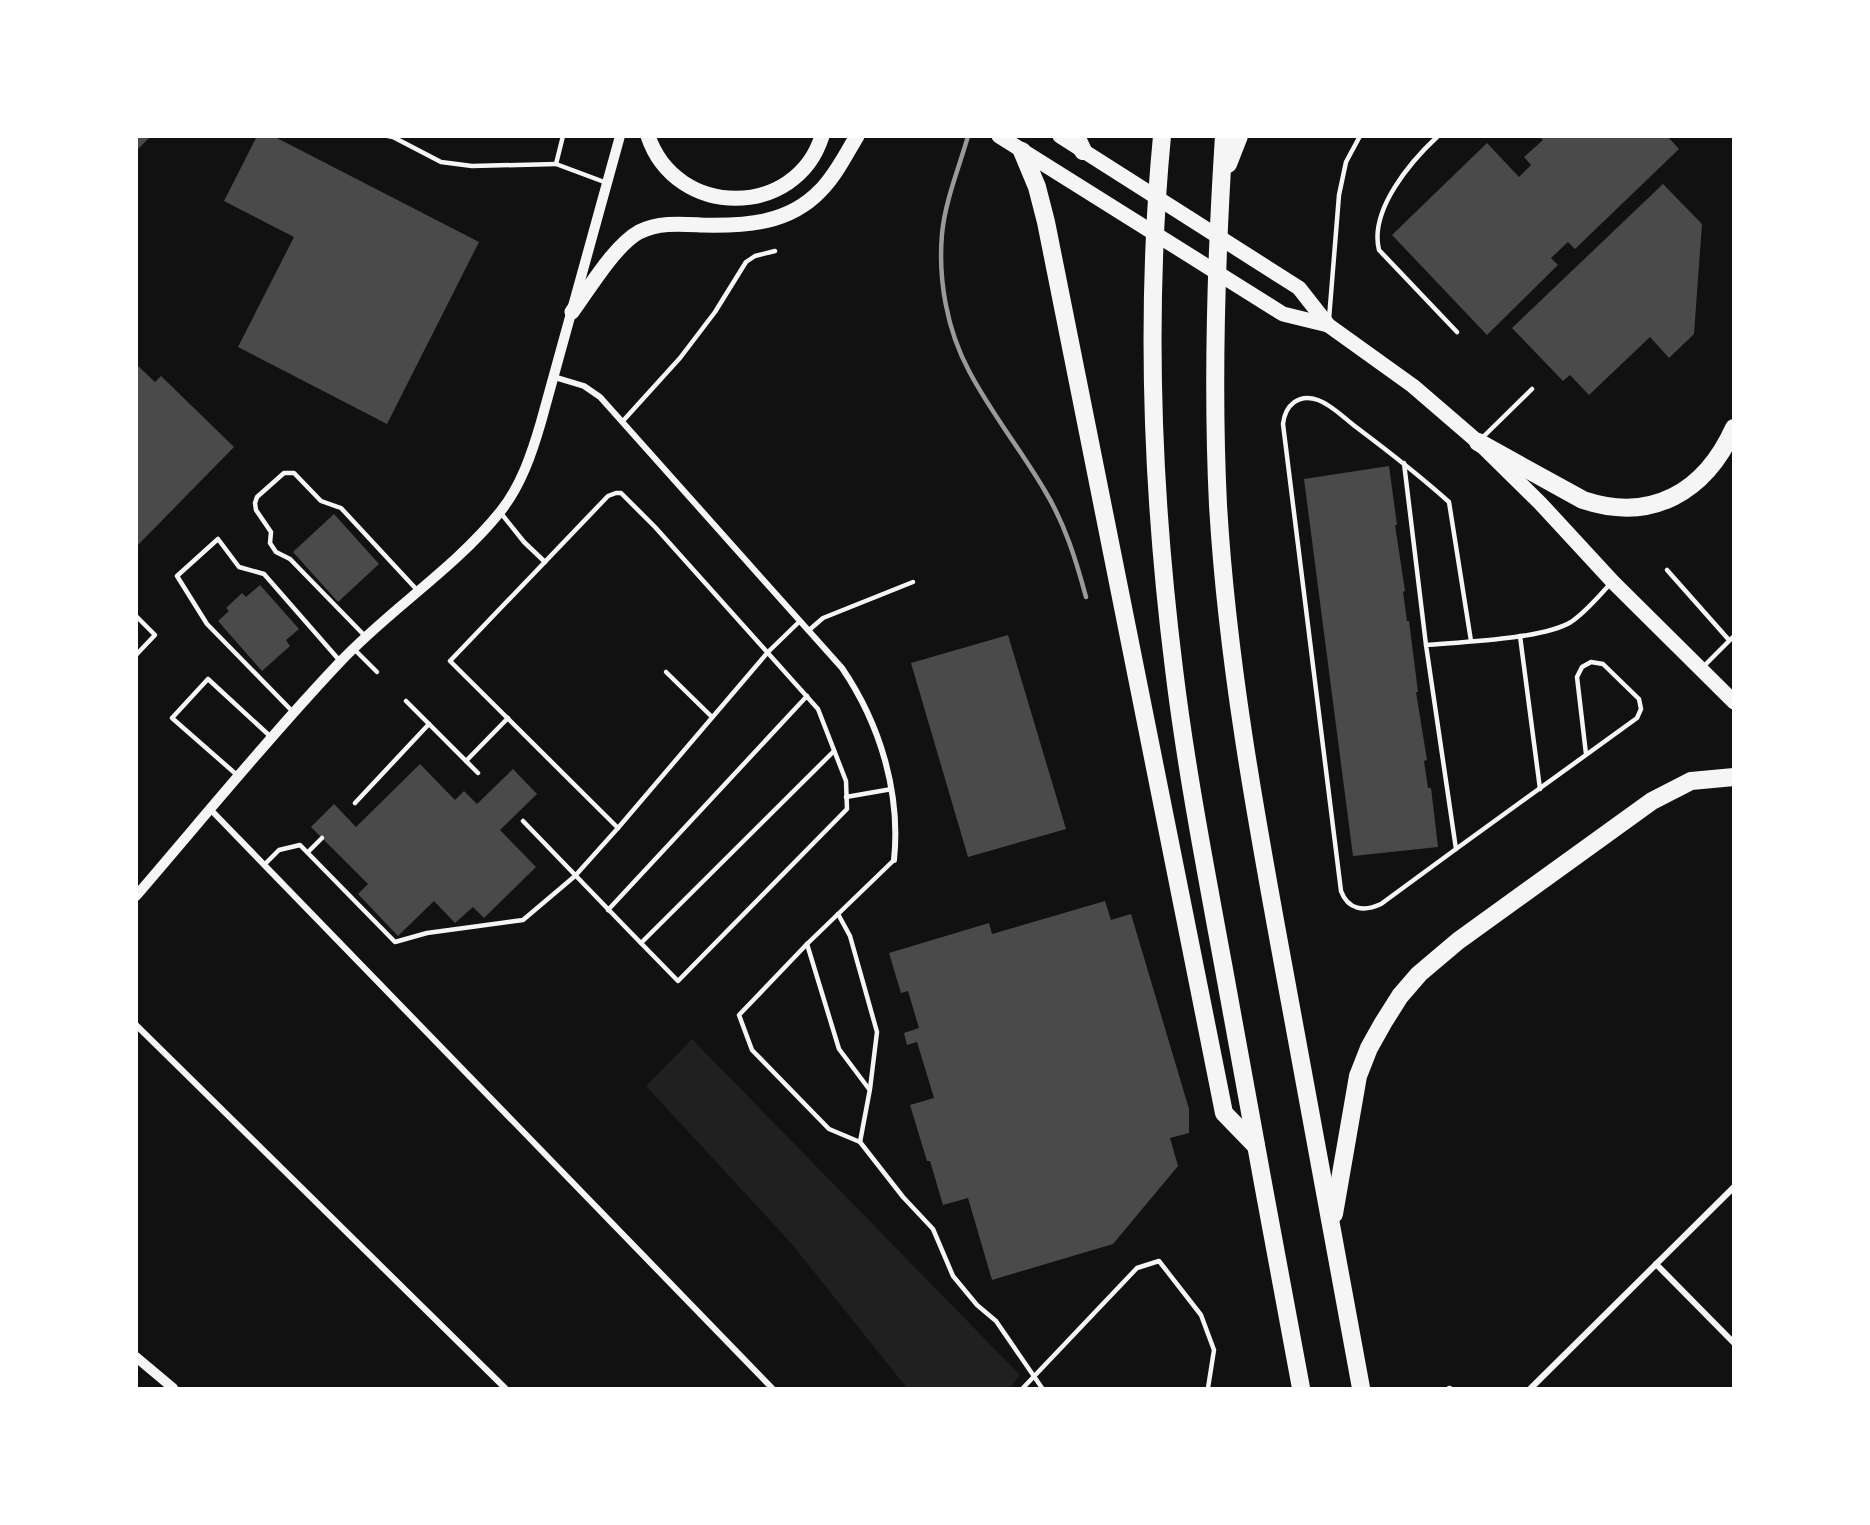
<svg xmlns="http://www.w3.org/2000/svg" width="1870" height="1525" font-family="Overpass,sans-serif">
	<rect width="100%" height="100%" fill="#111"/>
	<polygon fill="#202020" points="692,1039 1020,1375 1010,1388 907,1388 791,1243 646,1086"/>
	<g fill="#4a4a4a">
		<polygon points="136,136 151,136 136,151"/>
		<polygon points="257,136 273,136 479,242 387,424 238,347 294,237 224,201"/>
		<polygon points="1539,136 1667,136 1679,149 1575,249 1568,242 1551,258 1558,265 1487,335 1392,235 1487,143 1519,177 1531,165 1524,157 1543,140"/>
		<polygon points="1663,184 1702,224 1694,334 1669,358 1650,337 1589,395 1570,375 1563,381 1512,328"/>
		<polygon points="136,364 155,382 161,376 234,447 136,547"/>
		<polygon points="1389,466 1397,525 1395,525 1405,591 1403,592 1407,621 1409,621 1418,692 1416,692 1427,760 1424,761 1428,788 1431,788 1438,847 1353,856 1304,479"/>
		<polygon points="334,514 379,564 338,602 293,552"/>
		<polygon points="260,585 299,629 286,640 290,646 262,671 218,621 229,611 226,608 242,593 246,597"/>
		<polygon points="1008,635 1066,829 968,857 911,663"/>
		<polygon points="420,764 455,800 464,791 477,804 513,769 537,794 500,830 536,867 484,918 473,907 455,923 434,901 398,936 358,894 368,884 311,827 334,804 356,827"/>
		<polygon points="1105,901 1111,920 1131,914 1189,1109 1189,1133 1170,1138 1178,1166 1113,1244 992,1280 968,1198 943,1205 930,1161 927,1161 910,1105 934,1098 917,1042 907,1045 904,1033 919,1028 908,991 901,993 889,953 989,923 992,934"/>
	</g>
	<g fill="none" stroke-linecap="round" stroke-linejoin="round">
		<g stroke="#f5f5f5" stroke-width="4.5">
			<polyline points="388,136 393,137 441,162 472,166 556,164"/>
			<polyline points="563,136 556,164 607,183"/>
			<path d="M1438,136C1411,161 1369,210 1379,250L1457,332"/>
			<polyline points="1329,319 1339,195 1346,162 1360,136"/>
			<polyline points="622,422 680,358 715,312 746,262 755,256 775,251"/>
			<polyline points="1482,438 1532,389"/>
			<polyline points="1404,463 1426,645"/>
			<polyline points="500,512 524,542 545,562"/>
			<polyline points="1667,570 1729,640"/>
			<polyline points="136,616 155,635 136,655"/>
			<polyline points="808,631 823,618 913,582"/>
			<polyline points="365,636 290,559 276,552 270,543 271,532 256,510 255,503 257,497 284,473 294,473 321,501 341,508 418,591"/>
			<polyline points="1520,636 1540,789"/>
			<path d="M1471,641L1449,502C1419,475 1388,451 1356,427C1344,418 1332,405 1318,400C1299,393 1285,405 1283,424L1341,891C1348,910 1364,912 1381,904L1456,849L1426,645C1460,642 1544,639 1571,622C1586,612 1599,596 1611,583"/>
			<polyline points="355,650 377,672"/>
			<polyline points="1704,666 1734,636"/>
			<polyline points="666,672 712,717"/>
			<polyline points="406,701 478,773"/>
			<polyline points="293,712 207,624 177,576 218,539 239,567 264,574 340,661"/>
			<polyline points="466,761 508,718"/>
			<polyline points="237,775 172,718 208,679 271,737"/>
			<polyline points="846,797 892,789"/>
			<polyline points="355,803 429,724"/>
			<polyline points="618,828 768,652 800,621"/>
			<polyline points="1456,849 1637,718 1641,709 1639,699 1603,664 1591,662 1582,667 1577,677 1586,754"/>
			<polyline points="308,852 322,838"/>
			<polyline points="894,860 807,944 739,1015 752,1050 829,1129 860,1142 903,1197 933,1229 953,1276 977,1305 996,1321 1042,1388"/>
			<path d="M265,864L279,850L300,845L395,942L427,933L523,920L575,876L618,828L450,661L608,496L616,493H621L655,527L818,709L846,781L847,809L678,981C626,928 575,875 523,821"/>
			<polyline points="608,910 807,696"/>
			<polyline points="838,914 850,936 877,1032 870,1089 860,1142"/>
			<polyline points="641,943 834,751"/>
			<polyline points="807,944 839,1049 869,1089"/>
			<polyline points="1023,1388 1137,1268 1159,1261 1201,1315 1214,1350 1208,1388"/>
			<polyline points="1449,1388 1450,1388"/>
		</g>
		<g stroke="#f5f5f5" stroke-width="6">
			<path d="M554,377L584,386L600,397L842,668C880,724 901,793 894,860"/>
			<polyline points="210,809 772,1388"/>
			<polyline points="136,1025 505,1388"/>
			<polyline points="1656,1264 1734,1343"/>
			<polyline points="1531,1388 1734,1187"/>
		</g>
		<g stroke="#f5f5f5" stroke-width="10">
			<path d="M136,896C204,817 269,737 340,662C390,609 454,569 500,512C521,486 532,453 541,422L620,136"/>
			<polyline points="136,1357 173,1388"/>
		</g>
		<g stroke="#f5f5f5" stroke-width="15">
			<path d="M648,136C676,219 796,219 822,136"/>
			<polyline points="999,136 1283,314 1328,325"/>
			<polyline points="1060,136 1299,288 1328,325 1413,386 1478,442 1540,503 1613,582 1734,702"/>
			<path d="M572,312C589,289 615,245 639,232C659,222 681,224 702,225C746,226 789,224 821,190C836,175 846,154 857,136"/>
		</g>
		<g stroke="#f5f5f5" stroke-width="18">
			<polyline points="1076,136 1083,151"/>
			<path d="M1162,136C1145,313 1152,493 1174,669C1186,768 1205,866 1223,964C1248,1105 1275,1247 1301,1388"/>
			<path d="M1224,136C1216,259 1212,382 1218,505C1227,659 1255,812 1283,964C1309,1105 1335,1247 1361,1388"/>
			<polyline points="1022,151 1037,187 1046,222 1224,1113 1256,1146"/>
			<polyline points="1228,164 1239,136"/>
			<path d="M1478,442L1583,500C1652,523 1705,492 1734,428"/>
			<polyline points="1334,1214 1358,1076 1369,1048 1383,1023 1400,996 1419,974 1458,941 1652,801 1691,781 1734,777"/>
		</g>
		<path stroke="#9a9a9a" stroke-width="4.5" d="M968,136C959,168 945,201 942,234C938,280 947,330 969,371C991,413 1021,450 1045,491C1065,524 1076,560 1086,597"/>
	</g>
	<rect width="1870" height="1525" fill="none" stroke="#ffffff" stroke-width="276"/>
</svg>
